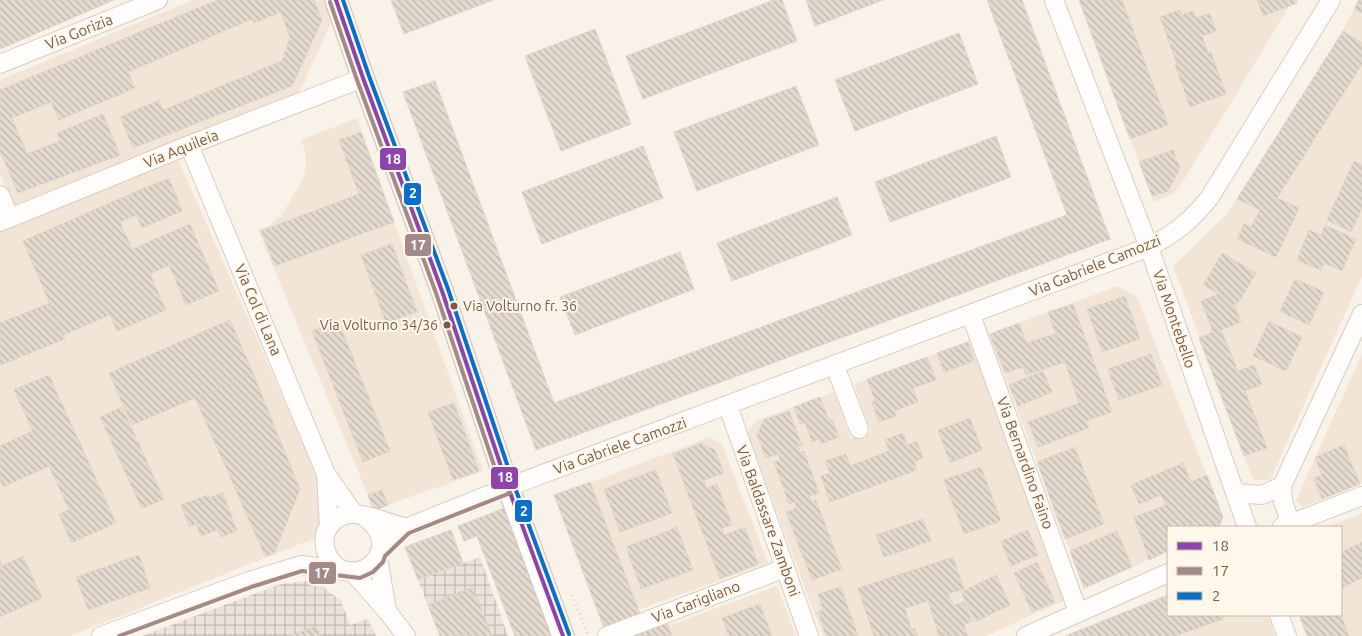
<svg xmlns="http://www.w3.org/2000/svg" width="1362" height="636" font-family="Ubuntu,sans-serif">
	<defs>
		<pattern id="industrial-grid" width="8" height="8" patternUnits="userSpaceOnUse" patternTransform="scale(1.25)"><rect width="8" height="8" fill="#ebe2d9"/><path d="M0 4h8M4 0v8" fill="none" stroke="#c3bab2"/></pattern>
		<pattern id="building-back-hatch" width="6" height="6" patternUnits="userSpaceOnUse" patternTransform="scale(1.25)"><rect width="6" height="6" fill="#e4dacf"/><path d="M-1 5l2 2M0 0l6 6M5-1l2 2" fill="none" stroke="#beb4aa"/></pattern>
	</defs>
	<rect width="100%" height="100%" fill="#f8f2e8"/>
	<g fill="#f2e5d5">
		<polygon points="193,0 324,0 332,20 299,93 14,205 0,174 0,80"/>
		<polygon points="1079,0 1293,0 1179,188 1173,194 1154,202"/>
		<polygon points="1359,0 1362,0 1362,276 1270,480 1253,480 1173,266 1228,213 1339,37"/>
		<polygon points="357,118 483,471 388,505 382,490 368,495 258,230 270,225 283,213 300,184 305,172 306,161 305,150 301,140"/>
		<polygon points="177,157 340,528 70,636 0,636 0,230"/>
		<polygon points="1118,286 1137,297 1223,517 1219,527 1168,527 1168,551 1084,588 989,334"/>
		<polygon points="970,341 1065,600 986,636 823,636 748,434 755,421 834,392 851,439 871,432 854,384"/>
		<polygon points="1362,354 1362,483 1303,507 1296,500"/>
		<polygon points="710,437 722,444 768,563 613,619 564,493"/>
		<polygon points="1362,513 1362,636 1307,636 1299,615 1341,615 1341,527 1327,527"/>
		<polygon points="777,586 796,636 640,636"/>
		<polygon points="1168,595 1168,615 1268,615 1275,636 1066,636"/>
	</g>
	<g fill="url(#industrial-grid)">
		<polygon points="480,557 508,636 440,636 418,580"/>
		<polygon points="315,580 341,601 350,625 368,619 376,636 142,636 281,584"/>
	</g>
	<g fill="url(#building-back-hatch)" stroke="#e1d5ca">
		<polygon points="0,0 114,0 0,49"/>
		<polygon points="217,0 314,0 322,20 292,86 133,148 120,117 159,100 163,110 282,61 290,38 281,12 254,23 252,19 128,72 135,88 59,120 51,102 12,118 27,154 60,141 57,133 103,114 120,155 18,193 0,151 0,90"/>
		<polygon points="391,0 493,0 404,34"/>
		<polygon points="774,0 782,0 797,41 643,99 626,56"/>
		<polygon points="806,0 883,0 815,26"/>
		<polygon points="987,0 1022,0 1110,239 536,450 403,92 435,81 554,403 1067,215"/>
		<polygon points="1079,0 1122,0 1168,125 1130,139"/>
		<polygon points="1257,0 1296,0 1297,3 1263,16"/>
		<polygon points="1359,0 1362,0 1362,13 1354,9"/>
		<polygon points="1180,10 1182,15 1193,11 1196,18 1210,14 1216,31 1202,36 1208,53 1211,52 1226,94 1190,107 1175,65 1177,64 1160,17"/>
		<polygon points="595,29 631,124 561,151 525,56"/>
		<polygon points="1343,31 1362,43 1362,64 1277,198 1299,208 1276,257 1237,239 1244,224 1251,227 1260,210 1237,199"/>
		<polygon points="959,33 978,84 855,131 835,80"/>
		<polygon points="796,86 819,145 697,191 674,132"/>
		<polygon points="361,132 394,222 275,266 261,231 359,194 339,140"/>
		<polygon points="996,136 1011,177 890,222 875,182"/>
		<polygon points="643,146 663,198 542,244 522,192"/>
		<polygon points="1173,150 1180,168 1168,191 1152,196 1139,162"/>
		<polygon points="1354,161 1362,165 1362,208 1351,232 1327,220"/>
		<polygon points="169,178 182,211 142,228 128,195"/>
		<polygon points="128,195 137,215 120,222 132,249 190,224 219,291 186,305 169,265 150,274 166,310 117,331 110,315 63,335 23,241"/>
		<polygon points="837,197 852,235 732,281 717,243"/>
		<polygon points="1325,225 1356,239 1342,271 1324,263 1321,270 1297,260 1309,230 1321,235"/>
		<polygon points="392,244 417,312 386,323 361,255"/>
		<polygon points="680,252 694,289 575,335 560,297"/>
		<polygon points="1222,253 1256,273 1237,305 1234,304 1241,322 1221,330 1238,371 1254,365 1262,385 1245,391 1267,448 1244,456 1199,338 1213,332 1201,301 1219,294 1203,285"/>
		<polygon points="1295,279 1324,292 1309,325 1280,311"/>
		<polygon points="1125,296 1140,339 1102,352 1087,309"/>
		<polygon points="50,303 65,339 0,365 0,323"/>
		<polygon points="1073,304 1112,412 1086,421 1089,428 1038,447 1028,422 1079,403 1048,312"/>
		<polygon points="230,320 253,373 132,425 109,373"/>
		<polygon points="338,320 390,451 363,462 312,331"/>
		<polygon points="1269,321 1302,337 1286,371 1253,356"/>
		<polygon points="1019,323 1026,343 1055,334 1065,362 1026,375 1023,367 1005,373 990,334"/>
		<polygon points="968,342 974,361 944,372 937,353"/>
		<polygon points="1151,354 1162,385 1119,400 1108,369"/>
		<polygon points="927,357 936,380 913,388 918,402 894,411 896,416 879,422 872,402 875,401 867,379"/>
		<polygon points="1043,371 1052,392 1018,406 1009,385"/>
		<polygon points="253,373 300,489 274,554 265,556 195,398"/>
		<polygon points="49,375 116,523 71,543 59,514 69,510 49,466 3,487 0,480 0,446 33,431 14,390"/>
		<polygon points="820,397 829,420 832,419 839,437 821,444 819,439 812,442 805,422 800,424 794,407"/>
		<polygon points="454,403 479,471 453,480 428,412"/>
		<polygon points="122,407 164,499 142,509 100,417"/>
		<polygon points="789,411 802,445 798,446 800,452 804,451 819,493 809,496 812,502 816,500 842,569 812,580 786,512 797,508 795,502 789,504 774,462 780,460 778,454 766,458 757,435 764,420"/>
		<polygon points="970,418 982,450 950,463 938,430"/>
		<polygon points="903,433 907,445 917,441 923,458 914,462 917,470 830,502 821,476 830,473 825,461 846,454 850,466 889,451 885,440"/>
		<polygon points="701,443 715,450 724,473 704,480 706,488 717,484 732,525 722,528 724,535 745,527 758,564 720,579 673,454"/>
		<polygon points="1344,445 1360,484 1322,499 1314,478 1322,475 1315,457"/>
		<polygon points="1075,447 1104,524 1065,539 1037,462"/>
		<polygon points="1183,463 1191,482 1207,475 1223,517 1219,527 1168,527 1168,551 1149,560 1134,517 1166,505 1161,495 1139,504 1131,485"/>
		<polygon points="981,467 1001,521 964,534 944,480"/>
		<polygon points="656,470 672,513 620,532 604,489"/>
		<polygon points="590,482 640,614 604,628 554,495"/>
		<polygon points="382,490 388,505 374,511 368,495"/>
		<polygon points="223,493 237,531 221,537 218,530 201,536 196,524 189,527 181,505 208,495 209,498"/>
		<polygon points="507,507 554,636 515,636 477,536 464,541 458,526"/>
		<polygon points="923,519 931,541 884,557 876,535"/>
		<polygon points="677,527 693,570 641,589 626,547"/>
		<polygon points="451,530 463,563 418,580 405,547"/>
		<polygon points="1028,530 1038,555 1011,566 1001,541"/>
		<polygon points="1117,531 1132,567 1084,588 1070,551"/>
		<polygon points="1362,542 1362,578 1341,588 1341,552"/>
		<polygon points="139,555 150,588 88,610 76,577"/>
		<polygon points="23,556 42,598 0,617 0,561 2,566"/>
		<polygon points="953,557 964,589 948,594 953,605 964,602 972,621 964,625 968,636 939,636 928,601 905,608 911,629 914,628 918,636 874,636 858,588"/>
		<polygon points="1037,562 1055,602 1032,612 1014,573"/>
		<polygon points="996,575 1010,605 975,622 961,592"/>
		<polygon points="473,587 492,636 440,636 428,605"/>
		<polygon points="841,587 858,636 826,636 818,612 823,610 818,594"/>
		<polygon points="1168,595 1168,615 1222,615 1223,619 1175,636 1065,636"/>
		<polygon points="760,604 772,636 729,636 722,618"/>
		<polygon points="1341,614 1349,636 1307,636 1300,617 1307,615"/>
		<polygon points="666,619 672,636 633,636 631,632"/>
		<polygon points="316,626 320,636 290,636"/>
	</g>
	<g fill="none" stroke-linecap="round" stroke-linejoin="round">
		<g stroke="#d7cdc3" stroke-width="20">
			<g id="minor">
				<polyline points="1054,0 1149,247 1247,527"/>
				<polyline points="0,64 158,0"/>
				<polyline points="189,145 326,474 354,514"/>
				<polyline points="0,195 10,218"/>
				<polyline points="0,222 189,145 363,78"/>
				<polyline points="971,315 1078,612"/>
				<polyline points="835,366 859,429"/>
				<polyline points="728,406 809,636"/>
				<polyline points="326,475 329,527"/>
				<polyline points="1282,486 1283,502 1291,524"/>
				<polyline points="1235,493 1262,495 1282,486 1362,314"/>
				<path d="M365,517C407,549 357,590 333,563C326,555 323,546 325,535C328,523 341,513 354,514C367,514 392,524 406,528"/>
				<polyline points="1282,527 1362,496"/>
				<path d="M379,553L406,528L508,487L1149,247C1177,232 1190,222 1210,197L1331,0"/>
				<polyline points="378,558 387,611"/>
				<polyline points="352,571 387,611 406,636"/>
				<polyline points="1279,615 1287,636"/>
				<polyline points="101,636 249,581 301,565 346,571"/>
				<polyline points="607,636 785,568"/>
				<polyline points="1026,636 1168,573"/>
			</g>
		</g>
		<g stroke="#d7cdc3" stroke-width="24">
			<polyline id="tertiary" points="336,0 363,78 442,291 508,487 563,636"/>
		</g>
		<polyline stroke="#dad2cb" stroke-width="3" stroke-dasharray="1 4" stroke-linecap="butt" points="572,595 588,635"/>
		<use href="#minor" stroke="#fefdfc" stroke-width="18"/>
		<use href="#tertiary" stroke="#fefdfc" stroke-width="21"/>
		<g stroke="#fff7ea" stroke-width="8">
			<polyline id="bus-1" points="336,0 363,78 442,291 508,487 563,636"/>
		</g>
		<g stroke="#fff7ea" stroke-width="8">
			<g id="bus-2">
				<polyline points="330,2 357,80 436,293 502,489"/>
				<polyline points="119,636 251,587 302,571 360,578 373,572 383,562 385,556 409,533 510,493"/>
			</g>
		</g>
		<g stroke="#fff7ea" stroke-width="8">
			<polyline id="bus-3" points="343,0 369,76 448,289 514,485 569,634"/>
		</g>
		<use href="#bus-1" stroke="#8e44ad" stroke-width="4"/>
		<use href="#bus-2" stroke="#a38989" stroke-width="4"/>
		<use href="#bus-3" stroke="#0970ca" stroke-width="4"/>
	</g>
	<g fill="#785a46" stroke="#fff7ea" stroke-width="2">
		<circle cx="454" cy="306" r="4.5"/>
		<circle cx="447" cy="325" r="4.5"/>
	</g>
	<g text-anchor="middle" stroke-width="4" stroke-linejoin="round" paint-order="stroke">
		<g font-size="14" fill="#785a46" stroke="#fff7ea" text-anchor="start">
			<text x="463" y="311">Via Volturno fr. 36</text>
			<text x="438" y="330" text-anchor="end">Via Volturno 34/36</text>
		</g>
		<g font-size="15" fill="#785a46" stroke="#fff7ea">
			<text transform="translate(79 32) rotate(-22)" y="5">Via Gorizia</text>
			<text transform="translate(181 149) rotate(-22)" y="5">Via Aquileia</text>
			<text transform="translate(1095 266) rotate(-22)" y="5">Via Gabriele Camozzi</text>
			<text transform="translate(258 310) rotate(67)" y="5">Via Col di Lana</text>
			<text transform="translate(1174 319) rotate(71)" y="5">Via Montebello</text>
			<text transform="translate(620 446) rotate(-20)" y="5">Via Gabriele Camozzi</text>
			<text transform="translate(1025 463) rotate(70)" y="5">Via Bernardino Faino</text>
			<text transform="translate(768 521) rotate(70)" y="5">Via Baldassare Zamboni</text>
			<text transform="translate(696 602) rotate(-21)" y="5">Via Garigliano</text>
		</g>
	</g>
	<g stroke="#fff7ea" stroke-width="2">
		<rect x="379" y="147" width="28" height="24" rx="5" fill="#8e44ad"/>
		<rect x="403" y="182" width="19" height="24" rx="5" fill="#0970ca"/>
		<rect x="404" y="233" width="28" height="24" rx="5" fill="#a38989"/>
		<rect x="490" y="466" width="29" height="24" rx="5" fill="#8e44ad"/>
		<rect x="514" y="499" width="19" height="24" rx="5" fill="#0970ca"/>
		<rect x="308" y="561" width="29" height="24" rx="5" fill="#a38989"/>
	</g>
	<g font-size="14" text-anchor="middle" font-weight="bold" fill="#fff">
		<text x="393" y="164">18</text>
		<text x="413" y="198">2</text>
		<text x="418" y="250">17</text>
		<text x="505" y="482">18</text>
		<text x="524" y="516">2</text>
		<text x="322" y="578">17</text>
	</g>
	<rect x="1167" y="526" width="175" height="90" fill="#fff7ea" stroke="#c9b8a8"/>
	<rect x="1177" y="542" width="25" height="8" fill="#8e44ad" stroke="#c9b8a8"/>
	<text x="1212" y="551" font-size="15" fill="#785a46">18</text>
	<rect x="1177" y="567" width="25" height="8" fill="#a38989" stroke="#c9b8a8"/>
	<text x="1212" y="576" font-size="15" fill="#785a46">17</text>
	<rect x="1177" y="592" width="25" height="8" fill="#0970ca" stroke="#c9b8a8"/>
	<text x="1212" y="601" font-size="15" fill="#785a46">2</text>
</svg>
